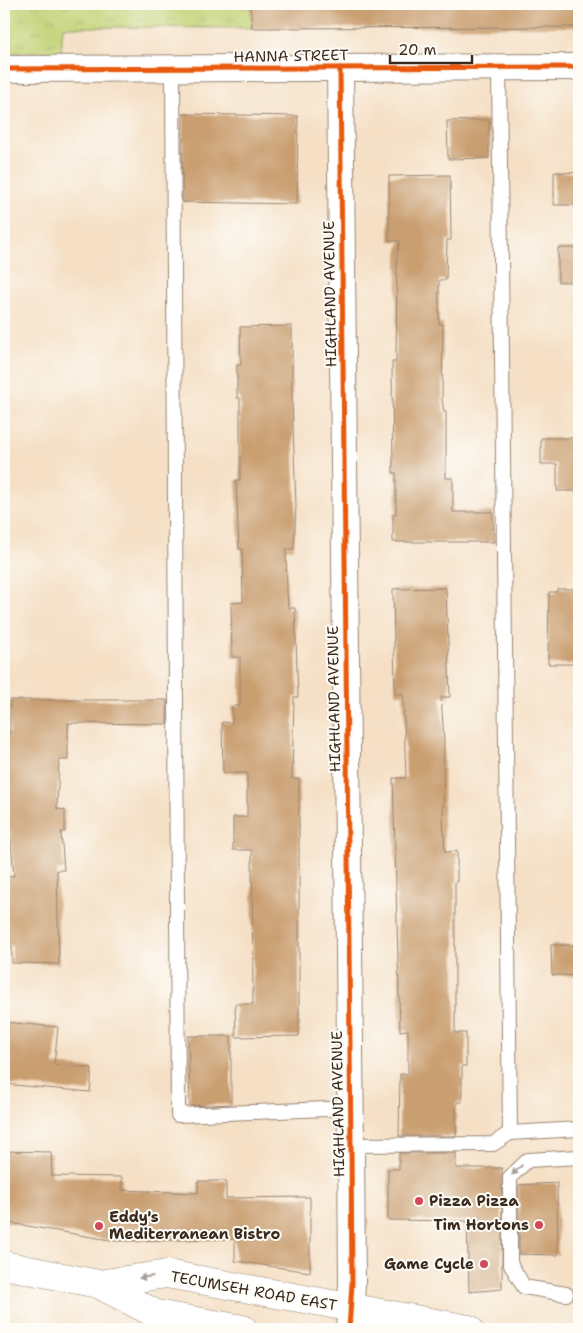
<svg xmlns="http://www.w3.org/2000/svg" width="583" height="1333" font-family="'Shantell Sans',sans-serif">
	<defs>
		<pattern id="grass-tufts" width="24" height="20" patternUnits="userSpaceOnUse" patternTransform="scale(1.25)"><rect width="24" height="20" fill="#c2d275"/><path d="M3 7l-1-3M5 7V3M7 7l1-3M15 17l-1-3M17 17v-4M19 17l1-3" fill="none" stroke="#a8b465"/></pattern>
	</defs>
	<rect width="100%" height="100%" fill="#fdfcf7"/>
	<filter id="ink" filterUnits="userSpaceOnUse"><feTurbulence type="fractalNoise" baseFrequency=".02" numOctaves="2"/><feDisplacementMap in="SourceGraphic" scale="10" xChannelSelector="R" yChannelSelector="G"/><feConvolveMatrix kernelMatrix="1 2 1 2 8 2 1 2 1" color-interpolation-filters="sRGB"/></filter>
	<filter id="wash" filterUnits="userSpaceOnUse"><feTurbulence type="fractalNoise" baseFrequency=".0096" numOctaves="4" result="noise"/><feDisplacementMap in="SourceGraphic" scale="20" xChannelSelector="R" yChannelSelector="G"/><feGaussianBlur stdDeviation="1.12" result="paint"/><feColorMatrix in="noise" values="0 0 0 0 0 0 0 0 0 0 0 0 0 0 0 0 0 1.4 0 .05"/><feComposite in="paint" operator="in"/></filter>
	<g filter="url(#wash)">
		<rect width="100%" height="100%" fill="#f5e0c6"/>
		<polygon fill="url(#grass-tufts)" stroke="#7e7e4a" points="4,4 250,4 252,28 63,27 61,53 4,52"/>
		<g id="blocks">
			<g fill="#c99e6f">
				<polygon points="250,4 579,4 579,27 252,28"/>
				<polygon points="183,114 298,116 297,204 182,202"/>
				<polygon points="489,120 489,158 448,159 447,121"/>
				<polygon points="554,172 579,173 579,205 554,205"/>
				<polygon points="450,175 451,240 447,240 446,280 439,280 439,324 443,324 442,400 444,412 446,412 446,478 453,478 453,512 493,512 494,542 393,542 393,514 396,514 396,473 393,473 392,362 396,362 397,255 400,241 389,241 389,176"/>
				<rect x="558" y="248" width="21" height="34"/>
				<polygon points="292,326 292,401 296,505 294,549 286,549 287,592 288,608 295,608 297,670 298,697 294,697 292,779 299,779 299,1036 236,1037 235,1004 253,1004 252,850 233,850 233,817 247,817 247,773 223,773 222,722 232,723 232,706 240,706 240,657 232,657 231,603 243,602 242,549 239,549 236,480 240,480 240,398 237,398 237,365 241,365 240,327"/>
				<polygon points="541,438 579,438 579,491 557,491 557,464 541,464"/>
				<polygon points="446,588 450,697 441,697 444,740 443,819 445,852 457,851 457,882 455,882 455,1033 466,1033 466,1066 462,1066 462,1102 458,1102 456,1105 456,1136 399,1136 400,1074 408,1074 408,1030 400,1031 393,778 406,778 403,694 395,694 393,589"/>
				<polygon points="557,589 579,589 579,664 548,664 549,592 557,592"/>
				<polygon points="10,700 167,700 167,724 68,723 68,760 59,760 57,809 65,810 65,832 61,832 64,870 57,870 59,964 12,963 12,946 4,945 4,876 14,876 10,831 4,831 4,733 10,733"/>
				<polygon points="551,945 579,945 579,976 552,975"/>
				<polygon points="4,1022 58,1027 54,1065 92,1068 90,1092 4,1084"/>
				<polygon points="188,1036 231,1036 231,1104 190,1106"/>
				<polygon points="4,1151 51,1152 52,1176 122,1177 122,1190 198,1193 198,1181 226,1181 226,1198 310,1197 310,1272 235,1261 235,1239 115,1241 4,1222"/>
				<polygon points="399,1153 456,1153 456,1168 502,1168 502,1289 469,1292 467,1221 388,1220 388,1169 399,1169"/>
				<polygon points="557,1183 558,1255 519,1254 519,1185"/>
			</g>
		</g>
	</g>
	<g filter="url(#ink)">
		<use href="#blocks" fill-opacity="0" stroke="#988572" stroke-width="1"/>
		<g fill="none" stroke-linecap="round" stroke-linejoin="round">
			<g stroke="#988572" stroke-width="16">
				<g id="lane">
					<polyline points="499,67 510,1133"/>
					<polyline points="173,70 178,1115 351,1108"/>
					<polyline points="351,1145 493,1144 510,1133 579,1129"/>
					<polyline points="566,1294 524,1287 510,1263 510,1177 528,1160 579,1157"/>
				</g>
			</g>
			<g stroke="#988572" stroke-width="28">
				<g id="street">
					<polyline points="340,68 351,1145 352,1284 349,1329"/>
					<polyline points="4,69 579,67"/>
				</g>
			</g>
			<g stroke="#988572" stroke-width="29">
				<g id="secondary">
					<polyline points="4,1265 98,1284 156,1314 243,1329"/>
					<polyline points="98,1284 167,1274 469,1329"/>
				</g>
			</g>
			<use href="#lane" stroke="#fff" stroke-width="14"/>
			<use href="#street" stroke="#fff" stroke-width="26"/>
			<use href="#secondary" stroke="#fff" stroke-width="28"/>
			<g stroke="#fdfcf7" stroke-width="8">
				<g id="cycleway">
					<polyline points="340,68 351,1145 352,1284 349,1329"/>
					<polyline points="4,69 579,67"/>
				</g>
			</g>
			<use href="#cycleway" stroke="#e8590c" stroke-width="5"/>
		</g>
		<defs><path id="oneway-solid" d="M-6-.8H1V-3.2L6.5 0L1 3.2V.8H-6Z" transform="scale(1.25)"/></defs>
		<g fill="#a79f9a">
			<use href="#oneway-solid" transform="translate(517 1170) rotate(136)"/>
			<use href="#oneway-solid" transform="translate(146 1277) rotate(172)"/>
		</g>
	</g>
	<g fill="#d1495b" stroke="#fdfcf7" stroke-width="2">
		<circle cx="419" cy="1201" r="5"/>
		<circle cx="539" cy="1225" r="5"/>
		<circle cx="99" cy="1226" r="5"/>
		<circle cx="484" cy="1264" r="5"/>
	</g>
	<g text-anchor="middle" stroke-width="4" stroke-linejoin="round" paint-order="stroke">
		<g font-size="15" fill="#3b2a1e" stroke="#fdfcf7">
			<text transform="translate(291 56) rotate(-1)" y="5">HANNA STREET</text>
			<text transform="translate(330 294) rotate(-91)" y="5">HIGHLAND AVENUE</text>
			<text transform="translate(334 699) rotate(-91)" y="5">HIGHLAND AVENUE</text>
			<text transform="translate(338 1104) rotate(-91)" y="5">HIGHLAND AVENUE</text>
			<text transform="translate(254 1291) rotate(10)" y="5">TECUMSEH ROAD EAST</text>
		</g>
		<g font-size="15" font-weight="bold" fill="#3b2a1e" stroke="#fdfcf7" text-anchor="start">
			<text x="429" y="1206">Pizza Pizza</text>
			<text x="109" y="1222">Eddy's<tspan x="109" dy="17">Mediterranean Bistro</tspan></text>
			<text x="529" y="1230" text-anchor="end">Tim Hortons</text>
			<text x="474" y="1269" text-anchor="end">Game Cycle</text>
		</g>
	</g>
	<rect width="583" height="1333" fill="none" stroke="#fdfcf7" stroke-width="20"/>
	<path d="M390 55v8h82v-8" fill="none" stroke="#3b2a1e" stroke-width="2.5"/>
	<text x="398" y="55" font-size="15" fill="#3b2a1e" stroke="#fdfcf7" stroke-width="4" paint-order="stroke">20 m</text>
</svg>
